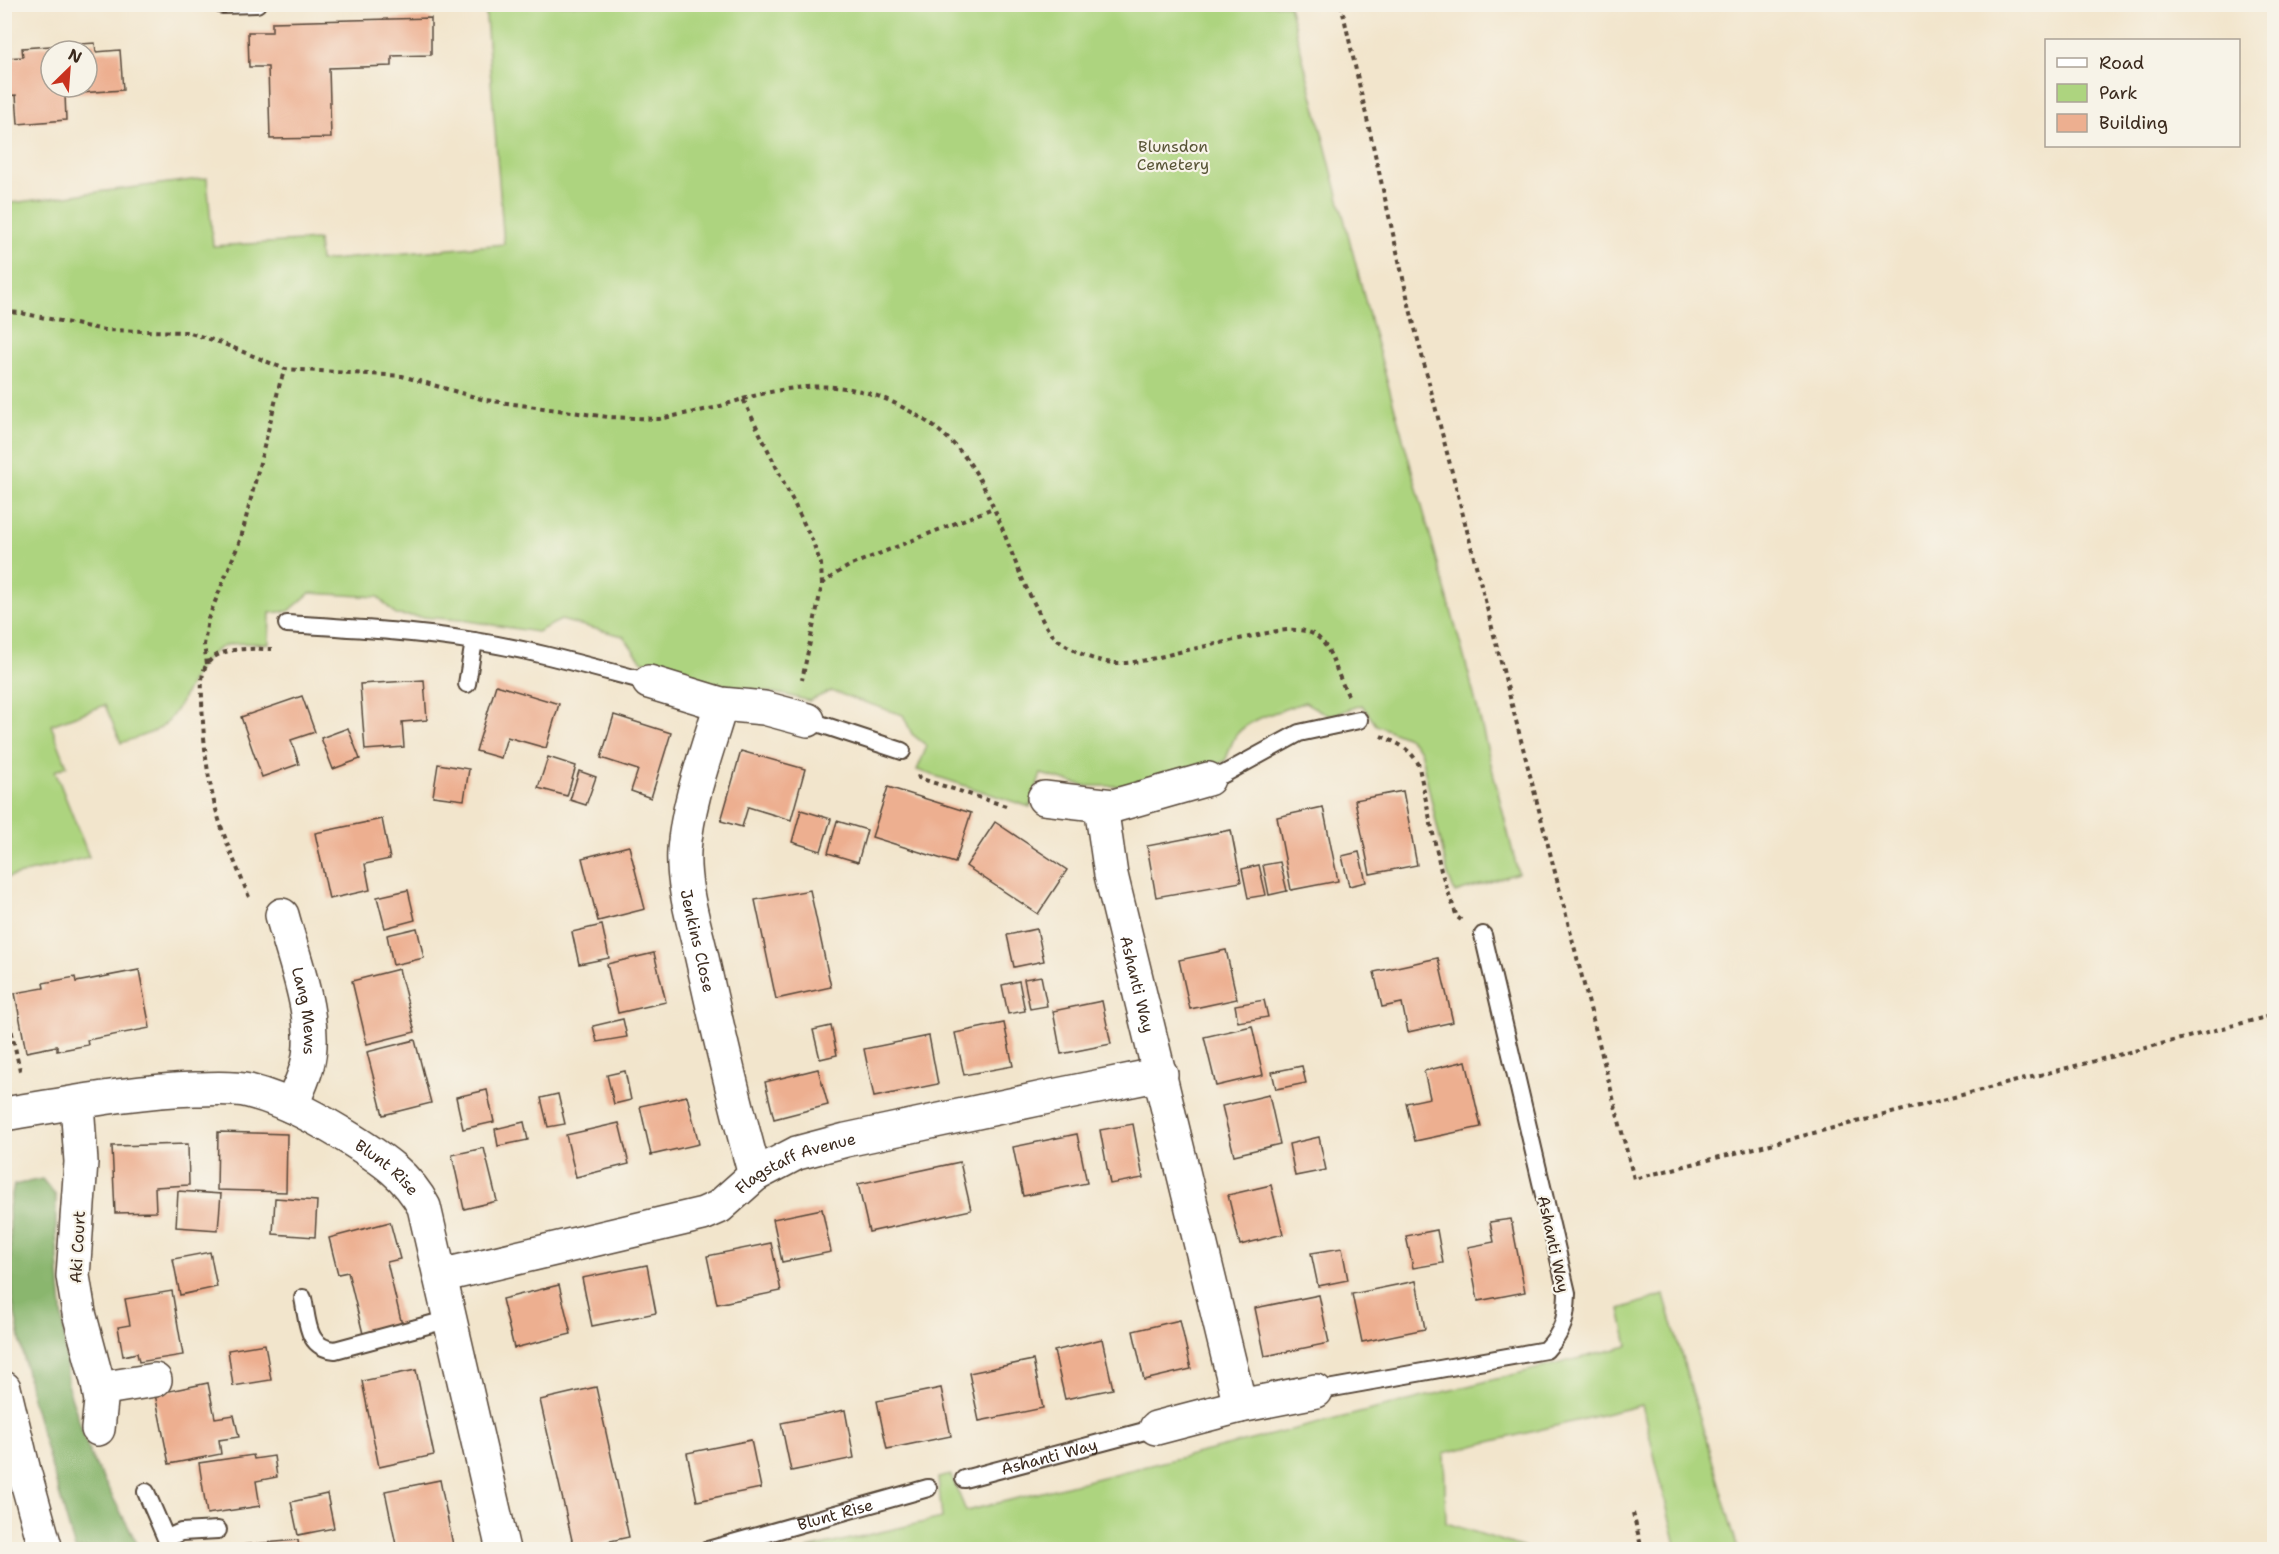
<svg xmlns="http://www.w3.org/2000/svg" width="2279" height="1554" font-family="'Shantell Sans',sans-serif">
	<rect width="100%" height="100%" fill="#f7f3e8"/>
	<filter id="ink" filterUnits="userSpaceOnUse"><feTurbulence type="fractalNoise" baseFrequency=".0167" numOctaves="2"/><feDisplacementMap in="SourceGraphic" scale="12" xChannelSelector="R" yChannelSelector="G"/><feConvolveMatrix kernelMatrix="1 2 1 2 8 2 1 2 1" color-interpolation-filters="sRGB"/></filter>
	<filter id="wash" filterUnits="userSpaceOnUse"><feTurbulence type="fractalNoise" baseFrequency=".008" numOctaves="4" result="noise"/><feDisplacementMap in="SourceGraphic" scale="24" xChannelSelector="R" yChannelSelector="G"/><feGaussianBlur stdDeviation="1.35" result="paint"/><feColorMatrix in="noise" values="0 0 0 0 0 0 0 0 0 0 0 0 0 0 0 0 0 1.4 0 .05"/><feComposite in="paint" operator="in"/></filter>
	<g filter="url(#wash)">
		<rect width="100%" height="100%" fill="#f2e5cc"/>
		<g fill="#add47f" stroke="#747f4e" stroke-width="1.5">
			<path d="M485,5H1289L1372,327L1469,675L1518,873L1455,893L1448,875L1420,750L1408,738L1376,725L1362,705L1329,716L1305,702C1285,710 1250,717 1236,735C1231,743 1229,753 1225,761L1203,770L1120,786H1085L1041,774L1030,807L917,770L927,746L912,734L903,715L831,691L809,701L786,695L713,683L653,665L641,660L623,636L561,620L537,632L462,620L396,615L378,597L310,593L289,611L270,613L269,644C257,644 243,642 231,644C195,651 189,702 164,725C154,734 134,738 121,743L105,705L51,725L67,766L55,771L89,857L5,878L4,204L207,178L213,246L318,240L320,261L504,244Z"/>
			<polygon points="1664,1295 1738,1549 1677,1549 1642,1405 1444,1453 1446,1523 1528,1549 807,1549 942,1518 938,1478 951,1475 966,1511 1628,1346 1620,1309"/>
		</g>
		<polygon fill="#8ab66e" stroke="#627046" stroke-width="1.5" points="42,1179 56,1196 56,1233 68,1387 90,1454 140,1549 75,1549 32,1399 13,1304 9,1207 14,1185"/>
		<g id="blocks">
			<g fill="#edaf90" fill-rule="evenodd">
				<polygon points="431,18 431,55 392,56 392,66 329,68 331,138 270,139 268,67 249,67 248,32 272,32 272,22"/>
				<path d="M95,43L96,52L120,50L123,90L65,94L66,120L18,124L16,95L4,96V58L23,57L22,48ZM51,51H87V87H51Z"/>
				<polygon points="424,680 427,720 402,722 404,747 365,750 360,684"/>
				<polygon points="496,685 559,704 546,748 507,737 501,758 476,751"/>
				<polygon points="302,696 315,732 291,740 299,764 262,777 241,717"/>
				<polygon points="614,715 671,733 651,798 631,791 638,770 601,758"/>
				<polygon points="348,728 360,759 333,769 321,738"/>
				<polygon points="741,751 805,769 791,820 748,807 742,827 721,821"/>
				<polygon points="548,757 576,766 567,796 538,788"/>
				<polygon points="438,764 469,769 464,800 433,796"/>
				<polygon points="579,771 596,777 586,805 570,800"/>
				<polygon points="888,787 971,813 955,863 872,837"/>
				<polygon points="1403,791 1417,865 1370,874 1355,800"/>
				<polygon points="1323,807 1338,881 1291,890 1277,817"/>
				<polygon points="801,810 831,819 821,851 792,842"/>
				<polygon points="382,819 390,859 365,864 370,890 329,899 315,833"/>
				<polygon points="837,821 867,830 858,862 828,853"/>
				<polygon points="995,822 1067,870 1038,914 966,866"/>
				<polygon points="1231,830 1241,882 1156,897 1147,846"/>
				<polygon points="629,846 645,909 598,921 582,858"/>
				<polygon points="1359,852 1366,882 1349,886 1342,856"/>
				<polygon points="1280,862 1287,891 1269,895 1263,865"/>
				<polygon points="1259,865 1266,895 1248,898 1242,869"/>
				<polygon points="408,890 415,920 385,928 377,897"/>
				<polygon points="810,890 831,987 776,999 755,900"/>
				<polygon points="602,925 609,958 579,964 572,932"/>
				<polygon points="417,928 424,958 393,965 387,935"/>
				<polygon points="1037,929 1044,961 1014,967 1007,935"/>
				<polygon points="1226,950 1237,999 1190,1009 1179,960"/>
				<polygon points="654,953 666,1002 618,1013 607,964"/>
				<polygon points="1438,958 1453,1022 1408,1032 1402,1003 1382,1007 1374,972"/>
				<polygon points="399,969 415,1032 367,1044 352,981"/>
				<polygon points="139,970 150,1028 87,1040 88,1045 57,1051 57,1046 26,1052 15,993 44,988 43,983 75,977 76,982"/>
				<polygon points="1041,976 1047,1006 1030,1009 1024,979"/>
				<polygon points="1019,981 1025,1011 1008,1014 1002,985"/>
				<polygon points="1264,1000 1268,1017 1238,1022 1235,1005"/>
				<polygon points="1102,1001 1111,1044 1061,1054 1053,1011"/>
				<polygon points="623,1019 627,1037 597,1042 593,1026"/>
				<polygon points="1004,1023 1013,1066 964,1075 955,1033"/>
				<polygon points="831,1026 837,1055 820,1059 813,1030"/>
				<polygon points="1252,1026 1263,1075 1216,1086 1204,1037"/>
				<polygon points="929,1036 938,1084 874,1097 864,1049"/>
				<polygon points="415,1040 431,1103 383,1115 367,1052"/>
				<polygon points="1466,1061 1481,1127 1415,1141 1406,1103 1430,1098 1424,1071"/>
				<polygon points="1302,1066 1306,1083 1276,1089 1272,1072"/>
				<polygon points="818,1069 828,1105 774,1119 765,1082"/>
				<polygon points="625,1071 631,1100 614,1104 607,1075"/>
				<polygon points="487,1090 494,1122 463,1129 456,1097"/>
				<polygon points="558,1094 565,1124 548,1127 541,1098"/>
				<polygon points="1269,1095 1280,1144 1234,1155 1222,1106"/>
				<polygon points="687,1096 699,1144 651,1155 640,1106"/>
				<polygon points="524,1122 528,1140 498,1146 495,1129"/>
				<polygon points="619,1123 629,1164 576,1177 566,1135"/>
				<polygon points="1133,1124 1143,1178 1110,1184 1100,1130"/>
				<polygon points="218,1132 287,1134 286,1192 217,1190"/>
				<polygon points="1077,1134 1087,1183 1023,1196 1013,1147"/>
				<polygon points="1319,1137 1326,1170 1295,1176 1289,1144"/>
				<polygon points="188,1144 189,1185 155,1187 156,1212 115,1213 112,1146"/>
				<polygon points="484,1148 497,1201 464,1209 452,1155"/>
				<polygon points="960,1162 971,1210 869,1232 858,1184"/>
				<polygon points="1271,1185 1283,1234 1240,1245 1228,1195"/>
				<polygon points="178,1191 221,1194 218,1230 176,1227"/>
				<polygon points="275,1198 317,1201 315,1237 273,1234"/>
				<polygon points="822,1209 831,1252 782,1262 773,1219"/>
				<polygon points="1511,1219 1525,1292 1478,1301 1468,1247 1494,1242 1490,1222"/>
				<polygon points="390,1222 400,1259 387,1262 403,1329 364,1338 348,1272 338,1274 329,1238"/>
				<polygon points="1437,1230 1443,1263 1413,1268 1406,1236"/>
				<polygon points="771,1243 781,1291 717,1304 707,1256"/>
				<polygon points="1342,1248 1348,1280 1318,1286 1311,1253"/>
				<polygon points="210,1252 217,1287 180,1295 173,1259"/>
				<polygon points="647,1265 656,1313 592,1326 582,1278"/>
				<polygon points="1416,1281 1425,1329 1362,1342 1352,1294"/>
				<polygon points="559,1285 571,1334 514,1348 502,1299"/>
				<polygon points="172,1291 183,1355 139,1362 137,1353 123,1356 118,1327 130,1325 125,1299"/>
				<polygon points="1319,1295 1329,1343 1265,1356 1255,1308"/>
				<polygon points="1180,1320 1191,1369 1144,1380 1133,1331"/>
				<polygon points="1102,1339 1113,1389 1065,1399 1054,1351"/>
				<polygon points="265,1344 271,1380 233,1386 228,1350"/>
				<polygon points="1033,1360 1043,1408 979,1421 969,1373"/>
				<polygon points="416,1370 434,1455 379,1467 362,1381"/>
				<polygon points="208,1383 215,1418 234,1415 239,1437 219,1440 221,1454 169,1464 155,1394"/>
				<polygon points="596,1387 629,1537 574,1549 540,1400"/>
				<polygon points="941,1388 951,1436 887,1449 877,1401"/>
				<polygon points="845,1410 854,1458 791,1471 781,1423"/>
				<polygon points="751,1440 761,1488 697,1501 687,1453"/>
				<polygon points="253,1455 254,1459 274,1456 277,1477 256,1481 260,1506 207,1514 199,1463"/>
				<polygon points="440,1480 454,1550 397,1550 385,1491"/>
				<polygon points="327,1494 334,1528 298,1535 291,1502"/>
				<polygon points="298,1540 299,1550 241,1550 241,1545"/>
			</g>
		</g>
	</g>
	<g filter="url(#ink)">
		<use href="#blocks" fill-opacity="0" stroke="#564638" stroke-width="1.5"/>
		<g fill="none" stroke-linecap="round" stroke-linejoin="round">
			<g stroke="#564638" stroke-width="20">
				<g id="service">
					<polyline points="222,5 257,4"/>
					<path d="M287,624C349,628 412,631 474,641C533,650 591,667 649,682"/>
					<polyline points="467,684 474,641"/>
					<polyline points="808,720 902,751"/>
					<polyline points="1208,779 1224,774 1299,733 1359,720"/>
					<path d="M303,1298C308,1321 306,1348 335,1350L450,1319"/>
					<path d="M1316,1391L1546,1350C1564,1331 1566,1319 1567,1293L1483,935"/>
					<path id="s1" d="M964,1479L1156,1428"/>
					<polyline points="146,1492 171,1550"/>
					<polyline points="167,1538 181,1532 218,1530"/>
					<path id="s2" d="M708,1550L928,1488"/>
				</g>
			</g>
			<g stroke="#564638" stroke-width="36">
				<g id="minor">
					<polyline points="649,682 721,704 764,708 808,720"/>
					<path id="s3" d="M721,704C707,752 688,800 684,850C682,886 694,923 702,958C718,1031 735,1103 755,1175"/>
					<polyline points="1044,798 1113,806 1208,779"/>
					<path id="s4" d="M1101,806L1111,875L1240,1406L1316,1391"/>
					<path id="s5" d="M282,915C294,960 319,1021 307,1066C303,1080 297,1093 291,1106"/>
					<polyline points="77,1103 81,1162 73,1276 79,1313 98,1384 101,1401 98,1429"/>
					<path id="s6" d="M4,1114C68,1104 131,1091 195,1089C212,1089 233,1087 249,1091C287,1101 320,1120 352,1140C382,1159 408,1176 424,1207L503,1550"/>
					<path id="s7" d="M440,1276L703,1214L719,1207L755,1175L797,1153L846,1140L1043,1098L1161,1074"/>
					<polyline points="4,1388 24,1471 46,1550"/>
					<polyline points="99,1389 155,1380"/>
					<polyline points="1156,1428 1240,1406"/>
				</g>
			</g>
			<g stroke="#564638" stroke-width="4" stroke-dasharray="4.5 4.5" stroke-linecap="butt">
				<polyline points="1341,4 1410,309 1634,1179 2274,1015"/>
				<polyline points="4,312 21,313 104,330 187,332 219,342 285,369"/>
				<path d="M743,399C797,383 851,379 902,407C929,421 950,437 968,461C998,503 1009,556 1033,601C1039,612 1043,624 1051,633C1063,645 1082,656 1098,660C1126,669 1160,656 1188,650C1216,644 1244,638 1272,632C1332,621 1326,654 1348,695"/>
				<polyline points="822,584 837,573 851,565 993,508"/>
				<polyline points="207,664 204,645 208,619 241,538 280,383 285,369 402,376 485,400 608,417 659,419 714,408 743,399 812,540 821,564 822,585 802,680"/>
				<path d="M1381,736C1397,743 1408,747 1418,763L1441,871L1457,917L1461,920"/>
				<polyline points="918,775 919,778 1009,807"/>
				<path d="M249,897C235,862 218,826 211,788C205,760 203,729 202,700C202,690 200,674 207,664C219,646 253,649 272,649"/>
				<polyline points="4,996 21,1075"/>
				<polyline points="1633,1513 1642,1550"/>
			</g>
			<use href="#service" stroke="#fff" stroke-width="16"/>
			<use href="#minor" stroke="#fff" stroke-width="33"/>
		</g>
	</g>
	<g text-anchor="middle" stroke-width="4.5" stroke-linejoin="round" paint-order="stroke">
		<g font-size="16" fill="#585436" stroke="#f7f3e8">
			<text x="1173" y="152">Blunsdon<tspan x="1173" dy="18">Cemetery</tspan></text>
		</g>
		<g font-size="16" fill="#3b2a1e" stroke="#f7f3e8">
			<text dy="6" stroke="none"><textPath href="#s3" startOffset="243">Jenkins Close</textPath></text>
			<text dy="6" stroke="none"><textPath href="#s4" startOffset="182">Ashanti Way</textPath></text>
			<text dy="6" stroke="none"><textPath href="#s5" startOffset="99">Lang Mews</textPath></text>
			<text dy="6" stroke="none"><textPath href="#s7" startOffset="378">Flagstaff Avenue</textPath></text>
			<text dy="6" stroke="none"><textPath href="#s6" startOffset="406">Blunt Rise</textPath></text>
			<text transform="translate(1554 1244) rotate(78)" y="6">Ashanti Way</text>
			<text transform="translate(77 1247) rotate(-87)" y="6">Aki Court</text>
			<text dy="6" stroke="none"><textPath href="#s1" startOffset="88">Ashanti Way</textPath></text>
			<text dy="6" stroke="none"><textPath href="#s2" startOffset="132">Blunt Rise</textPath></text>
		</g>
	</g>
	<rect width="2279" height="1554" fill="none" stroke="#f7f3e8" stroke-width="24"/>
	<rect x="2045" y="39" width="195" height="108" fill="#f7f3e8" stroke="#aca397" stroke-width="1.5"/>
	<rect x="2057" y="58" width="30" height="9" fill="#ffffff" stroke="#aca397" stroke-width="1.5"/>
	<text x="2099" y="69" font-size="18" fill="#3b2a1e">Road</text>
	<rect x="2057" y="84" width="30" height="18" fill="#add47f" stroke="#aca397" stroke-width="1.5"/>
	<text x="2099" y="99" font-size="18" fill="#3b2a1e">Park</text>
	<rect x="2057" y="114" width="30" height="18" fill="#edaf90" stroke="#aca397" stroke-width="1.5"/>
	<text x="2099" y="129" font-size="18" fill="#3b2a1e">Building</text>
	<g transform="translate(69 69) rotate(25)"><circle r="28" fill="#f7f3e8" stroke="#aca397" stroke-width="1.5"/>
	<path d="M0-4.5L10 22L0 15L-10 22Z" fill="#c8321e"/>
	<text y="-9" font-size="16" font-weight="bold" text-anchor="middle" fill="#3b2a1e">N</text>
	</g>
</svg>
